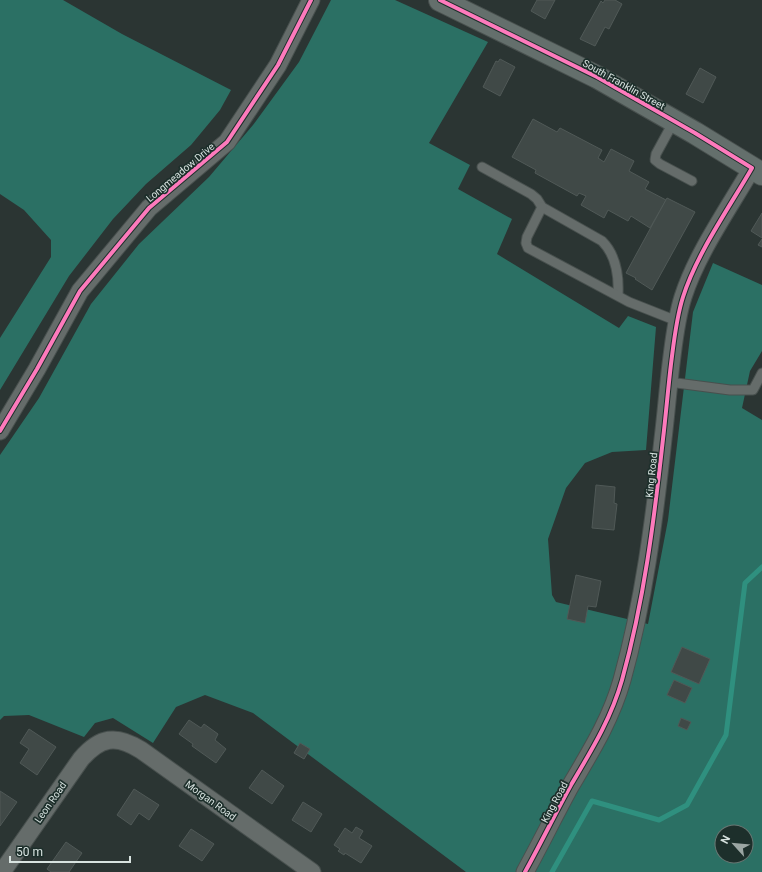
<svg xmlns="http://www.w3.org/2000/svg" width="762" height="872" font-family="Roboto,sans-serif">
	<rect width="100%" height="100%" fill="#2b3533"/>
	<g fill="#2b7064" fill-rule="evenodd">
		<polygon points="0,0 63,0 122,34 231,90 220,110 191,145 146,184 113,219 69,276 0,390 0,338 51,257 51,240 24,210 0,194"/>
		<path d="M331,0H395L488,42L429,143L470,165L458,189L512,219L497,254L619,328L628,316L656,327L646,450L612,452L585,463L566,488L548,539L552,595L556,602L648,624L668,520L693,312L713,263L762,285V351L750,371L742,408L762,420V872H466L253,713L205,695L176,707L153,743L113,718L95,723L84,737L29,715L4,716L0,720V455L39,398L91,304L139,244L209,177L253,125L299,62ZM722,832H746V856H722Z"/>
	</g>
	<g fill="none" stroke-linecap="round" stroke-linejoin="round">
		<polyline stroke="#2f907f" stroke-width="5" points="552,872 592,801 659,820 687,805 726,735 745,583 762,567"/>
	</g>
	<g fill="#404947" stroke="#505957">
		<polygon points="537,0 555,0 545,19 531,11"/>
		<polygon points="605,0 615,0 622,4 609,29 605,27 595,46 580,39 601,1 603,3"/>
		<polygon points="500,59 515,67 500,96 483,87 496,61 498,62"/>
		<polygon points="700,68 716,77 703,103 686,94"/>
		<polygon points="533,119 557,132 560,128 602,150 598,158 604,162 611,149 634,161 629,171 649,182 645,189 666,200 650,228 631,216 628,221 608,210 604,218 581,205 586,196 579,193 577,196 535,173 536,170 512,157"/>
		<polygon points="667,198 695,212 652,290 635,279 636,278 626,273"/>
		<polygon points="762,213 762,238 751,231"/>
		<polygon points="762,239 762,247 758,245"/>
		<polygon points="596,485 615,487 614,503 617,504 614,530 592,528"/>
		<polygon points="576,575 601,581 596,607 588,606 585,623 567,619"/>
		<polygon points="682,647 710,659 699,684 671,672"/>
		<polygon points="674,680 692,688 685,703 667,695"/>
		<polygon points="681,718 691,722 687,730 678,726"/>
		<polygon points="189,720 201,728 204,724 218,734 215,740 226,749 216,763 192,746 193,744 179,734"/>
		<polygon points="29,729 56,747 37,775 20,763 29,749 20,743"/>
		<polygon points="300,743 310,749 304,759 294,753"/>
		<polygon points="262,770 284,786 272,804 249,788"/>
		<polygon points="134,789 159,805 149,820 139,813 131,825 117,815"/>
		<polygon points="0,791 17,802 0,826"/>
		<polygon points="303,802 322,814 311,832 292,820"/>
		<polygon points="356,827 363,831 359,838 372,846 361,863 345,853 344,855 338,851 340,849 334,845 345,828 352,833"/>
		<polygon points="191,829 214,844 202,861 179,846"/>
		<polygon points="66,842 82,853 69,872 51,872 47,869"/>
	</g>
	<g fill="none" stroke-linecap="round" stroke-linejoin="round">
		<g stroke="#48504e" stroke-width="11">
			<g id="lane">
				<polyline points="674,121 656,154 655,160 660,164 692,181"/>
				<path d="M482,167L531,194L537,199L542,207L602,241C616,255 619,276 618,295"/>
				<polyline points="542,207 527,237 526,243 528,248 629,302 677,321"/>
				<polyline points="669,382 730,390 753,390 762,373"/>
			</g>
		</g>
		<g stroke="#48504e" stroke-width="19">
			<g id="street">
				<polyline points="0,431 37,369 80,291 149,208 227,142 278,65 311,0"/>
				<path d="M2,872L81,759C100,737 116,734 141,750L312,872"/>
				<path d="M525,872C541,843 555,814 571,785C591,751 611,719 622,680C644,601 654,521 663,439C666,414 668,389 671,364C674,341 676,319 683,297C697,253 729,208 752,168"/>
			</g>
		</g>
		<g stroke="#48504e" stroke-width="24">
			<polyline id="secondary" points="440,0 597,77 695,133 762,174"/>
		</g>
		<use href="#lane" stroke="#656c6a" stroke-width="9"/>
		<use href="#street" stroke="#656c6a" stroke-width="17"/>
		<use href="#secondary" stroke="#646f6c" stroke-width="22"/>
		<g stroke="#1d2f2b" stroke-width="6">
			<g id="cycleway">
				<path d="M440,0L597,77L695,133L752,168C729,208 697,253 683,297C676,319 674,341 671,364C668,389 666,414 663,439C654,521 644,601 622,680C611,719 591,751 571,785C555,814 541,843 525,872"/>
				<polyline points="0,431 37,369 80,291 149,208 227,142 278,65 311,0"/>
			</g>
		</g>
		<use href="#cycleway" stroke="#fd7abc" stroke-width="4"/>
	</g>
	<g text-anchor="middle" stroke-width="3.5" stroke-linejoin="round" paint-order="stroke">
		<g font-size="10" fill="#d8e3e0" stroke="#1d2f2b">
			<text transform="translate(624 84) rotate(29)" y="4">South Franklin Street</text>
			<text transform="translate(180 172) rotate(-40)" y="4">Longmeadow Drive</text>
			<text transform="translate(651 475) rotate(-84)" y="4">King Road</text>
			<text transform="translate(211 800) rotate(36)" y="4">Morgan Road</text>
			<text transform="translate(50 802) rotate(-55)" y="4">Leon Road</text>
			<text transform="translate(554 802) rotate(-62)" y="4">King Road</text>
		</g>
	</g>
	<g transform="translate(734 844) rotate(297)"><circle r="19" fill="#1d2f2b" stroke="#687773"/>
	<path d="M0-3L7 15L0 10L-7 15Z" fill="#9ba6a3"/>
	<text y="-6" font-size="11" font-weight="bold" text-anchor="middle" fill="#d8e3e0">N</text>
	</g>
	<path d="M10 856v6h120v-6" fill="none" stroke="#d8e3e0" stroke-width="2"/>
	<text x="16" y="856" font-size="12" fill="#d8e3e0" stroke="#1d2f2b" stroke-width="3" paint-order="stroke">50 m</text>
</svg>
